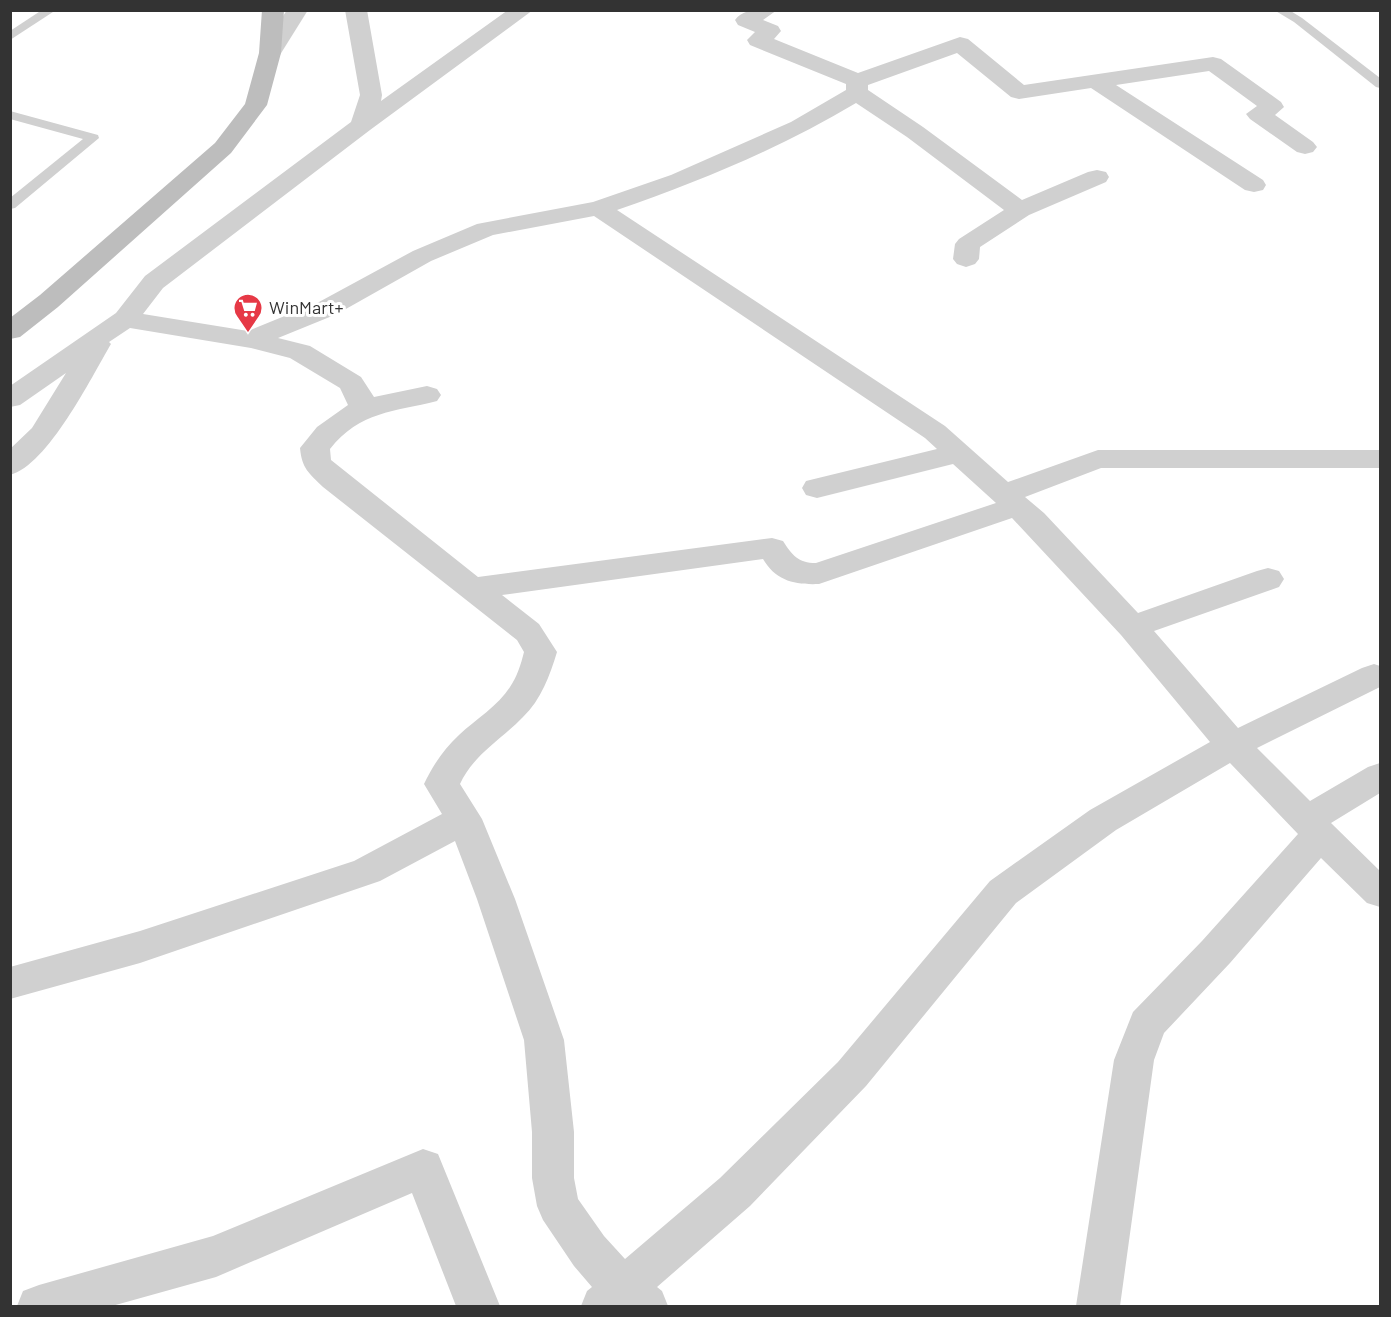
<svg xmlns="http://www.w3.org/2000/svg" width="1391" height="1317" font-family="Barlow,sans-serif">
	<rect width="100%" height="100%" fill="#fff"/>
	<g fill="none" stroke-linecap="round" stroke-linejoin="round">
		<g fill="#d0d0d0" fill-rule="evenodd">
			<polygon points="42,10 56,10 10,40 10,31"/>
			<polygon points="1274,10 1289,10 1302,18 1380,78 1380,88 1376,87 1294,22"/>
			<polygon points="10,111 98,135 99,138 15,208 10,209 10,198 83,139 10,119"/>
		</g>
		<g fill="#d0d0d0" fill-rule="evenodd">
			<polygon points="287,10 308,10 278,58 270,60 262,58 259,53"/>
			<path d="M345,10H367L382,95L381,101L508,10H533L370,130L163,288L143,314L248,331L319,302L413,251L477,224L593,202L671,175L791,122L846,90V84L750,45L747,40L755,32L738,25L735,20C744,7 763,10 777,10L763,20L778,26L781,31L774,39L858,73L960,37L968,39L1024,85L1213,57L1221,59L1281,102L1284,107L1275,115L1313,142L1317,147L1313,152L1305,154L1297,152L1250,119L1246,114L1257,106L1209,71L1116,85L1263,180L1266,185L1263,190L1254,192L1245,190L1091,88L1019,99L1011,97L957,53L868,85V90L923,127L1022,200L1088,172L1097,170L1106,172L1109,177L1106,182L1029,215L980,247L979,259L975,264L966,267L957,264L953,259L955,244L959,239L1004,210L907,137L856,103C781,148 700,181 617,210L945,426L1008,482L1098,450H1380V468H1101L1025,497L1044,513L1138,613L1257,571L1268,568L1279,571L1284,579L1279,587L1154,631L1238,728L1362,668L1374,664L1380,666V687L1257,748L1310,801L1368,767L1380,763V793L1331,823L1380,871V907L1367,903L1321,858L1230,963L1164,1033L1154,1060L1120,1306H1076L1114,1060L1133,1012L1202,941L1298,834L1230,763L1116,830L1016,903L866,1086L750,1206L657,1287L662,1291L668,1306H581L587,1291L592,1287L574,1266L543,1220L537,1206L532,1178V1132L524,1040L477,899L455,841L380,881L140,963L10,999V967L140,931L354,861L442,814L424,784C433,765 444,749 459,735C476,719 498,706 510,687C517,677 521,664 524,652L517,640L323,487C309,473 302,469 300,448L317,427L348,405L340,388L290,358L251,348L130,328L109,342L111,344C91,378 48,465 10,475V449L32,428L66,373L20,405L10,407V386L116,313L145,276L351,122L360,95ZM594,216L925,438L937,449L806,481L802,488L806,495L817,498L953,464L996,503L816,563C798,563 792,555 783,541L772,538L478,577L331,460L330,449C360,411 394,412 437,401L441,395L437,389L427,386L374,397L361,377L310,346L278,338L337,314L431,261L493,235ZM1012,518L1121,635L1210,742L1090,810L990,881L838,1062L720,1178L625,1259L604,1236L578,1199L574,1178V1132L564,1040L515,899L482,819L460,784C473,755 502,739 523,717C541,700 550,675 557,652L539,624L502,595L763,559C776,581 795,585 819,584Z"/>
			<polygon points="423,1149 438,1154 500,1306 456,1306 412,1193 216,1277 112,1306 17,1306 23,1291 39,1285 213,1236"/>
		</g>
		<polygon fill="#bdbdbd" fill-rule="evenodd" points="262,10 284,10 281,53 267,105 231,153 58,307 20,337 10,339 10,318 40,295 215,143 245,104 259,53"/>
	</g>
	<defs>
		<g id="supermarket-pin" transform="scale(1.5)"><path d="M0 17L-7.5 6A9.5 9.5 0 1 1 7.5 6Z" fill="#e63946" stroke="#fff"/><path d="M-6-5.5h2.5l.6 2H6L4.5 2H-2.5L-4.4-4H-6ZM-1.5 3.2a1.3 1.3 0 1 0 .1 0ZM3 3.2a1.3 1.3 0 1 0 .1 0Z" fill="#fff"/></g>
	</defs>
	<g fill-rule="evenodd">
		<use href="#supermarket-pin" x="248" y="308"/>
	</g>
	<g text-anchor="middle" stroke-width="6" stroke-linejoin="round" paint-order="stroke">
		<g font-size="18" fill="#333" stroke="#fff" text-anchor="start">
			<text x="269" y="314">WinMart+</text>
		</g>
	</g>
	<rect width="1391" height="1317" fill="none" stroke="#333333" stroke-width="24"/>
</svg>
